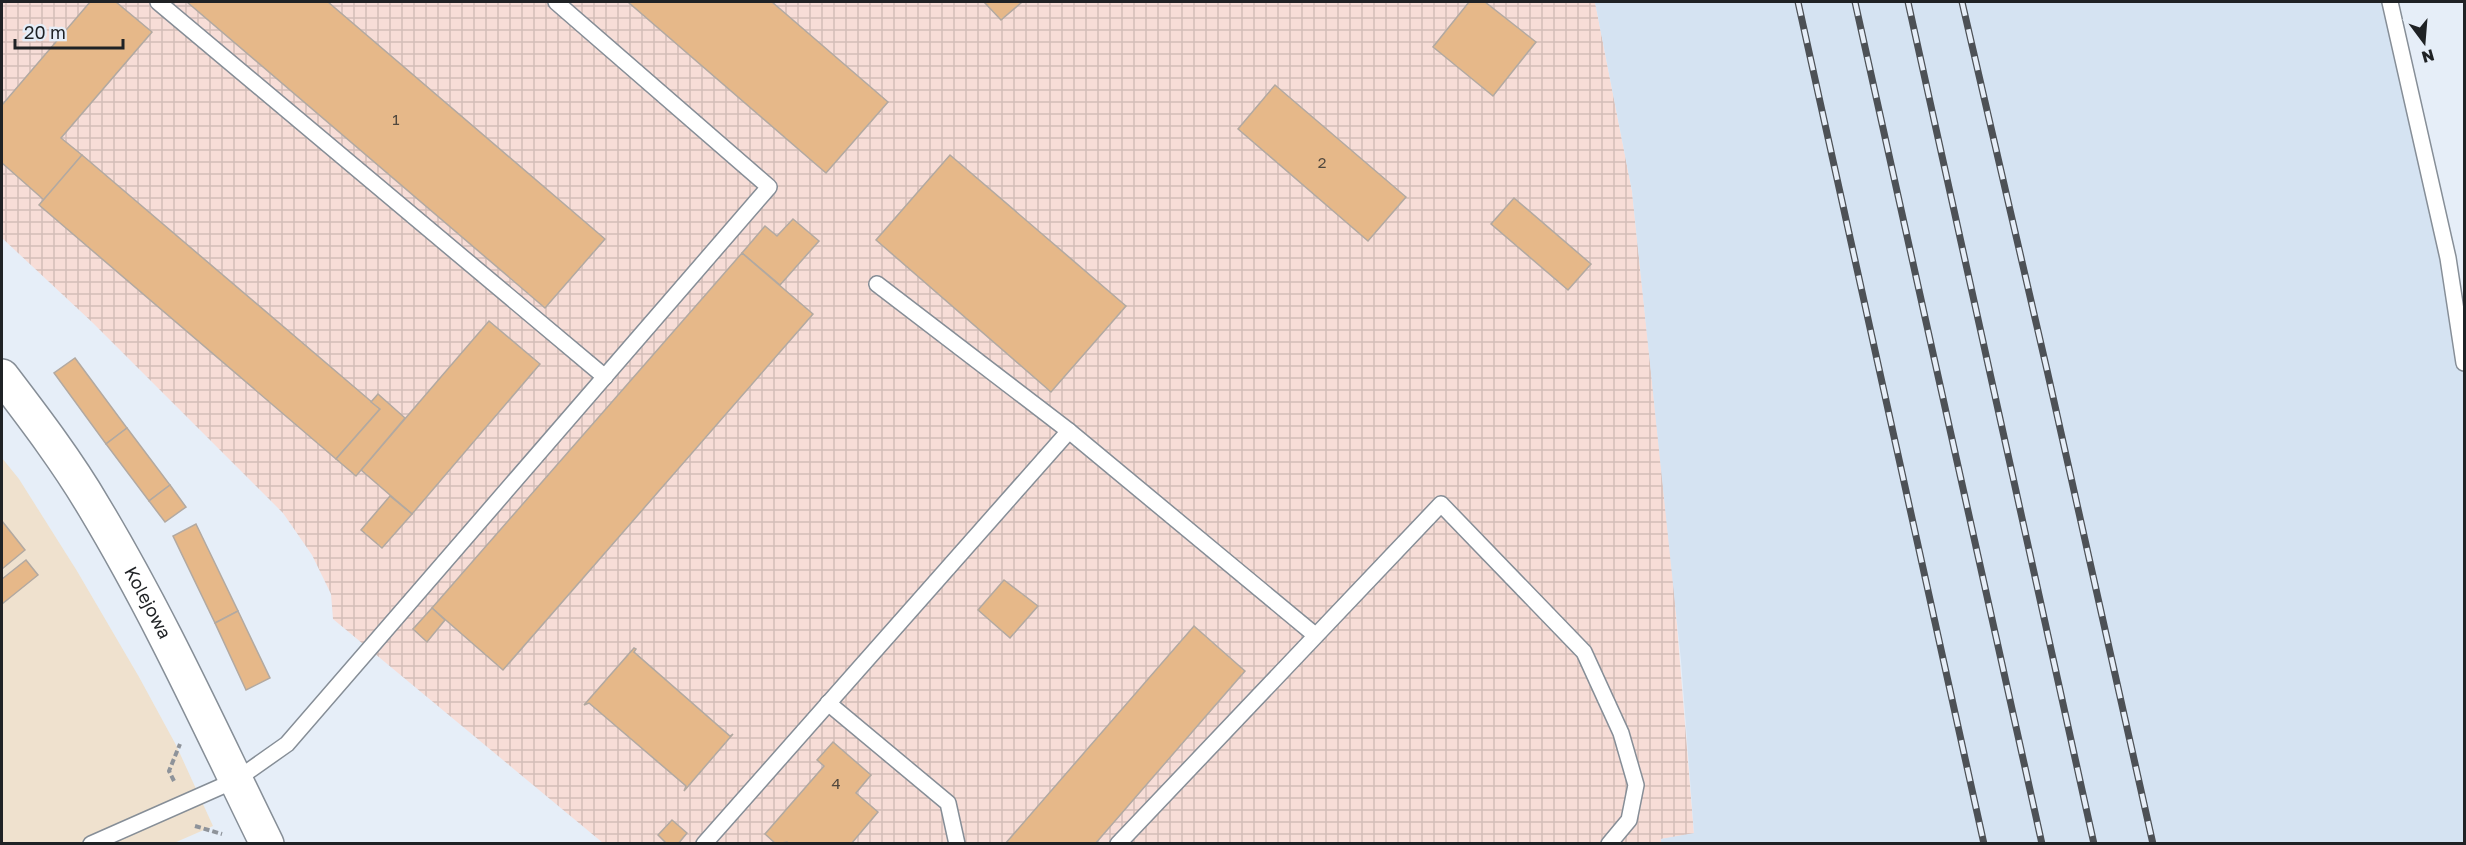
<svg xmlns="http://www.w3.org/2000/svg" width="2466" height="845" font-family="'Golos Text',sans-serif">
	<defs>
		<pattern id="industrial-grid" width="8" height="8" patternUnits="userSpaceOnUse" patternTransform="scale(1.5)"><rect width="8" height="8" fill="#f7ddd7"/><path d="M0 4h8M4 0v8" fill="none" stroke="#d3bdb8"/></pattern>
	</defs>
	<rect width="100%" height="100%" fill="#e6eef8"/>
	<polygon fill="#efe1ce" points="2,458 19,479 77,571 139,677 176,745 213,826 174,843 2,843"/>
	<polygon fill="url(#industrial-grid)" points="2,2 1595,2 1632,191 1674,589 1694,834 1661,839 1661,844 603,843 333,619 331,594 312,555 283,513 93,323 2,238"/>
	<polygon fill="#d5e3f2" points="1595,2 2382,2 2464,356 2464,843 1661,843 1661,839 1694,833 1681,661 1632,191"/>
	<g fill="#e6b889" stroke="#b2a9a1" stroke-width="1.5">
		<polygon points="90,2 116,2 152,32 61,138 82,155 44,200 2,163 2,105"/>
		<polygon points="187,2 328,2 605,239 545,308"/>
		<polygon points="628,2 772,2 888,102 826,173"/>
		<polygon points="984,2 1022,2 1001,20"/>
		<polygon points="1469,2 1485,2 1536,42 1493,96 1433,47"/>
		<polygon points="1275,85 1406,197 1368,241 1238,129"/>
		<polygon points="82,155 380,409 336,459 39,205"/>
		<polygon points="950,155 1126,306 1051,392 876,240"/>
		<polygon points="1514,198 1591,264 1568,290 1491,224"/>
		<polygon points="793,219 819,241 780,285 742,253 765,226 777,236"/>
		<polygon points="742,253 813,314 503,670 432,608"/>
		<polygon points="489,321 540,364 412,514 361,470"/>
		<polygon points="75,358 127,428 106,444 54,373"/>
		<polygon points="378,394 405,418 356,476 336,459 380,409 371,402"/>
		<polygon points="127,428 170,485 149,501 106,444"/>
		<polygon points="170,485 186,507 165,522 149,501"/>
		<polygon points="390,496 412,514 382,548 361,530"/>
		<polygon points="2,521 25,550 2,569"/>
		<polygon points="196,524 238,611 215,623 173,536"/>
		<polygon points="26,560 38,575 2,604 2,579"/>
		<polygon points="1004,580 1038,606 1010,638 978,610"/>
		<polygon points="432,608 445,620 427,642 413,629"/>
		<polygon points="238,611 270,678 246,690 215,623"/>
		<polygon points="1194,626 1245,671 1095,844 1005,844"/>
		<polygon points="634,648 636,649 634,652 730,736 733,734 684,791 686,786 589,703 584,705"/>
		<polygon points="833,742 871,775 856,793 878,812 851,844 789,844 787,842 776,844 765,834 824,766 817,760"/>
		<polygon points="672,820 687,833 678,844 667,844 658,835"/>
	</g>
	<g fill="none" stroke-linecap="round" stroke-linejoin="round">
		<g stroke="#868e97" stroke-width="18">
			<g id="lane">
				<polyline points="158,2 605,377"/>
				<polyline points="2390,2 2448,258 2464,363"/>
				<polyline points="1069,431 1315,635"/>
				<polyline points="828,703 948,803 957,844"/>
				<polyline points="91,844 236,780 287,744 769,187 556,2"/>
				<polyline points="704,844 1069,431 877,284"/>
				<polyline points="1118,844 1441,504 1584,652 1621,733 1636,785 1629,820 1609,844"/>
			</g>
		</g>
		<g stroke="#868e97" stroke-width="36">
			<g id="secondary">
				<path id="s1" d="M2,376C34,418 67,461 94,507C159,615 211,730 267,844"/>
			</g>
		</g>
		<g stroke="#8e939a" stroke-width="4" stroke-dasharray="6 3" stroke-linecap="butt">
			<polyline points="174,781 169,771 180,744"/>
			<polyline points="195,826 222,834"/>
		</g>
		<use href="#lane" stroke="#fff" stroke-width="15"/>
		<use href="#secondary" stroke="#fff" stroke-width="33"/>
		<g stroke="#4d5156" stroke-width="7">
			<g id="rail">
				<polyline points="1798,2 1984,844"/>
				<polyline points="1855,2 2042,844"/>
				<polyline points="1908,2 2094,844"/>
				<polyline points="1962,2 2047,370 2153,844"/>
			</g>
		</g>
		<use href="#rail" stroke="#e6eef8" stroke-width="4.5" stroke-dasharray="14" stroke-linecap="butt"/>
	</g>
	<g text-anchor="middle" stroke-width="6" stroke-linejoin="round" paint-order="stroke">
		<g font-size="15" fill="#51483e">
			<text x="396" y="125">1</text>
			<text x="1322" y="168">2</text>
			<text x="836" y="789">4</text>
		</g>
		<g font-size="18" fill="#1f2225" stroke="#e6eef8">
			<text dy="6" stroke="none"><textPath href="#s1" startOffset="270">Kolejowa</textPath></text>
		</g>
	</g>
	<rect width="2466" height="845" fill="none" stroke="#1f2225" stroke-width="6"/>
	<g transform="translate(2424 42) rotate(164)" stroke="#e6eef8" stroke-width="4.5" paint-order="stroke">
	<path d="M0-4.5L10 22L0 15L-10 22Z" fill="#1f2225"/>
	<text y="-9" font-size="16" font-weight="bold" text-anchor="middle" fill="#1f2225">N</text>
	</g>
	<path d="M15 39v9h108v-9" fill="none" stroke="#1f2225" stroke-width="3"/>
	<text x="24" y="39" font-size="18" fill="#1f2225" stroke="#e6eef8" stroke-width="4.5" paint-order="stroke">20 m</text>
</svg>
